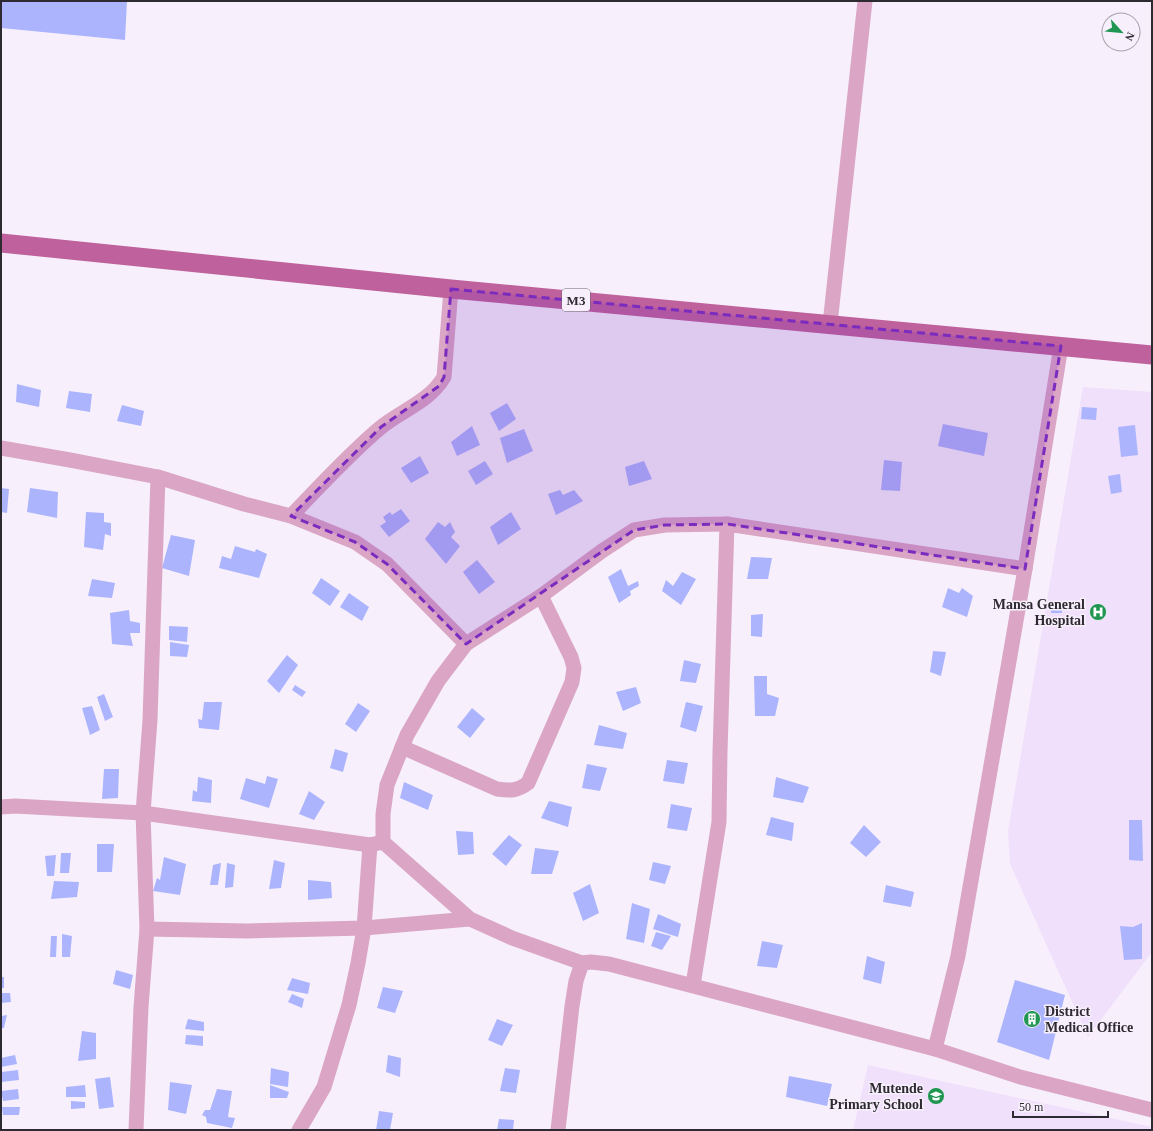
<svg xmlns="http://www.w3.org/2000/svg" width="1153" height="1131" font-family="Georgia,serif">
	<rect width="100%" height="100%" fill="#f7f0fc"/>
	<g fill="#f0e0fb">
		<polygon points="1083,387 1152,392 1152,952 1088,1037 1010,864 1008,831"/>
		<polygon points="868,1065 1152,1127 1152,1130 853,1130"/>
	</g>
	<g fill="#acb4fd">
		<polygon points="1,1 127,1 125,40 1,28"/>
		<polygon points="17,384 41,390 39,407 16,402"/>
		<polygon points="69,391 92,394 90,412 66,408"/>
		<polygon points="507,403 516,419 499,431 490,413"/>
		<polygon points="122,405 144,411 141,426 117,421"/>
		<polygon points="1082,407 1097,408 1096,420 1081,419"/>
		<polygon points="943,424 988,433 984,456 938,446"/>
		<polygon points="1135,425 1138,455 1121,457 1118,427"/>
		<polygon points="472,426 480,445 457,456 451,442"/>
		<polygon points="524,429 533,451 507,463 500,438"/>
		<polygon points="420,456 429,473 411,483 401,468"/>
		<polygon points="884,460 902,462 900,491 881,490"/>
		<polygon points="485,461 493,474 476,485 468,471"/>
		<polygon points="644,461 652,479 629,486 625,467"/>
		<polygon points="1120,474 1122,492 1111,494 1108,476"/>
		<polygon points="1,488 9,489 7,513 1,512"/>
		<polygon points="30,488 58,492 57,518 27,512"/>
		<polygon points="560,490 563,495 574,490 583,501 556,515 548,494"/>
		<polygon points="401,509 410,521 389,537 380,526 386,522 383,517 390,512 392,515"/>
		<polygon points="86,512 104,513 104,522 111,523 111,536 105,534 103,550 84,547"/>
		<polygon points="511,512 521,529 498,545 490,527"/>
		<polygon points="438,522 445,527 450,522 455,532 451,537 460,546 446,564 425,539"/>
		<polygon points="171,535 195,540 189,576 162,568"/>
		<polygon points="235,546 255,552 256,549 267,554 259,578 219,568 222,556 231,559"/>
		<polygon points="751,557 772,558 768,579 747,579"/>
		<polygon points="477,560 495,582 479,594 463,572"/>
		<polygon points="621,569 628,586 638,581 639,586 630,591 631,595 619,603 608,577"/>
		<polygon points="682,572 696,579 681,605 662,591 666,580 673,586"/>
		<polygon points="321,578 340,591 330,606 312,593"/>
		<polygon points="92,579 115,583 112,598 88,596"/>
		<polygon points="948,588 959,593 962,588 973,596 967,617 942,607"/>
		<polygon points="349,593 369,607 362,621 340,607"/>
		<rect x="1051" y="603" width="11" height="10"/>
		<polygon points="129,610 130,621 140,623 140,633 130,633 133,646 112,644 110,613"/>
		<polygon points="763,614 762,637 751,636 751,615"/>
		<polygon points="169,626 188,627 187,642 169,640"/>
		<polygon points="170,642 189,645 187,657 170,656"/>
		<polygon points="933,651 946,652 941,676 930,672"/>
		<polygon points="287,655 298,665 279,693 267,681"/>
		<polygon points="684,660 701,664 696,683 680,681"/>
		<polygon points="754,676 767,676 767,694 779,698 775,716 755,716"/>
		<polygon points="295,685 306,692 302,697 292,690"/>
		<polygon points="636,687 641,703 623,711 616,692"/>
		<polygon points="104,694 113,717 105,721 97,697"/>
		<polygon points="204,702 222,702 219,730 199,728 198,719 202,720"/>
		<polygon points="686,702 703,706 696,732 680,727"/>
		<polygon points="358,703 370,711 356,732 345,724"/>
		<polygon points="92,706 100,730 90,735 82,708"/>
		<polygon points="472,708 485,719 470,738 457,727"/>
		<polygon points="599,725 627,733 623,749 594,745"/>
		<polygon points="335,749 348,753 343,772 330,768"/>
		<polygon points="667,760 688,763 684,784 663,781"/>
		<polygon points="587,764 607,768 600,791 582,788"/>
		<polygon points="104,769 119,769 118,798 102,799"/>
		<polygon points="267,776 278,779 269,808 240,799 246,778 265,784"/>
		<polygon points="198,777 212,780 211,803 192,801 193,790 197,792"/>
		<polygon points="776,777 809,787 803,803 773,797"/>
		<polygon points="404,782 433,795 428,810 400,798"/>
		<polygon points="309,791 325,802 314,820 299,814"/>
		<polygon points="549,801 572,807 568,827 541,818"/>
		<polygon points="671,804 692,808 687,831 667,828"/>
		<polygon points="771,817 794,823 792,841 766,835"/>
		<polygon points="1129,820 1142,820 1143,861 1129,860"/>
		<polygon points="864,825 881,842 866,857 850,843"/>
		<polygon points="456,831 473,832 474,854 458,855"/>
		<polygon points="509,835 522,845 506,866 492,854"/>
		<polygon points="97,844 114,844 112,872 97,872"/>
		<polygon points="535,848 559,851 552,874 531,874"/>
		<polygon points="61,853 71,853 69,873 60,873"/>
		<polygon points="56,855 54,876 47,876 45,856"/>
		<polygon points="164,857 186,864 180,895 153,891 157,878 160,880"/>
		<polygon points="274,860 285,863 281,888 269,889"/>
		<polygon points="653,862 671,866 665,884 649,880"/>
		<polygon points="221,863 218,885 210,885 213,865"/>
		<polygon points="227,863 235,865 233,887 225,888"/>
		<polygon points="308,880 331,882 332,898 308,900"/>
		<polygon points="54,881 79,882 77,897 51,899"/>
		<polygon points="590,884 599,913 583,921 573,893"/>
		<polygon points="886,885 914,892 911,907 883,902"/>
		<polygon points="632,903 650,909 644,943 626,939"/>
		<polygon points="658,914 681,924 678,937 653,929"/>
		<polygon points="1142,923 1142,959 1124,960 1120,926 1133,927"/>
		<polygon points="656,932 671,936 662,950 651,946"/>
		<polygon points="62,934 72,936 70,957 62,957"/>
		<polygon points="51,936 57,936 56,957 50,957"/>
		<polygon points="762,941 783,945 777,968 757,966"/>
		<polygon points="867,956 885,962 881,984 863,979"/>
		<polygon points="116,970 133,975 130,989 113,984"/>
		<rect x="1" y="977" width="3" height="11"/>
		<polygon points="292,978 310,983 308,994 287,990"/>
		<polygon points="1015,980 1065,995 1049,1060 997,1042"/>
		<polygon points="383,987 403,991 395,1013 377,1008"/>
		<polygon points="1,993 10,993 11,1002 1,1003"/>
		<polygon points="292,994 304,999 302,1008 288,1002"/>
		<polygon points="7,1015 4,1028 1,1028 1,1016"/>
		<polygon points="188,1019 204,1022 204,1031 185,1029"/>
		<polygon points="497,1019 513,1025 502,1046 488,1040"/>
		<polygon points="82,1031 96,1033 96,1059 78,1061"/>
		<polygon points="186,1035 203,1036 203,1046 185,1044"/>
		<polygon points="15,1055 17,1064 1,1067 1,1058"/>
		<polygon points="388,1055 401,1058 400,1077 386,1072"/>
		<polygon points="271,1068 289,1072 288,1087 270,1084"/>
		<polygon points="505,1068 520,1070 516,1093 500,1091"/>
		<polygon points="18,1070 19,1080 1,1082 1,1072"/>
		<polygon points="789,1076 832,1084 827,1106 786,1097"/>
		<polygon points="110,1077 114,1107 99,1109 95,1079"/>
		<polygon points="170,1082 192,1085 186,1114 168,1110"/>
		<polygon points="85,1085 86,1097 66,1097 66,1087"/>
		<polygon points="270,1085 289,1092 287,1098 270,1098"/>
		<polygon points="18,1089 19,1099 3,1101 1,1091"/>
		<polygon points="217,1089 232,1091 228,1117 235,1118 232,1128 207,1123 206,1117 202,1115 205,1110 210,1110"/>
		<polygon points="71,1101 85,1102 85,1108 71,1109"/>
		<polygon points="2,1107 20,1107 19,1115 3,1115"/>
		<polygon points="379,1111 393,1113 390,1130 376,1130"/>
		<polygon points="499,1119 514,1120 513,1130 497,1130"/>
	</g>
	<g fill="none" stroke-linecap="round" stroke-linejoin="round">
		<g stroke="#dba6c5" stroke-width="15">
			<polyline points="830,324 865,1"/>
			<polyline points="1061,346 1025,569 958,956 935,1049 1020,1077 1152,1110"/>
			<polyline points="1,448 70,460 158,477 244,504 291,516 355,542 387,564 466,644"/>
			<path d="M291,516C320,486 348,455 380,428C402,410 429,402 444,377L451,289"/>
			<path d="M402,747L497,789C511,791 517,791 528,783L572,682L574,668L571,657L541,596"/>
			<polyline points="1,807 15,806 143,813 370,845 383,842"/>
			<polyline points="147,929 248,931 364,928 470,919"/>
			<polyline points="582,963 512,938 470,919 383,842 383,814 387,785 407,735 438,681 466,644 541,596 602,551 634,530 665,525 727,524"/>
			<polyline points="693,985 719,822 720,752 727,524 1025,569"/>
			<polyline points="136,1130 141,1007 147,929 143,813 150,720 158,477"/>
			<polyline points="299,1130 324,1087 349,1005 358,963 364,928 370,845"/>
			<polyline points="558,1130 572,1006 576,981 582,963 591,962 609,964 935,1049"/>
		</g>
		<polyline stroke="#be619c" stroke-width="19" points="1,243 451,289 1152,355"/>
	</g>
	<path fill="#7b2cbf" fill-opacity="0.2" stroke="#7b2cbf" stroke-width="3" stroke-dasharray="8 5" stroke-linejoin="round" d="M451,289L1061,346L1025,569L727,524L665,525L634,530L466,644L387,564L355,542L291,516L381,427L439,386L444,377Z"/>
	<defs>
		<g id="hospital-disc" transform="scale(0.9)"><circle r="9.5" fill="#219652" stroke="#f7f0fc"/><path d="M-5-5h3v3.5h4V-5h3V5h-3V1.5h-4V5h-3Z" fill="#fff"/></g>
		<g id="building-disc" transform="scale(0.9)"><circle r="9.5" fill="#219652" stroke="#f7f0fc"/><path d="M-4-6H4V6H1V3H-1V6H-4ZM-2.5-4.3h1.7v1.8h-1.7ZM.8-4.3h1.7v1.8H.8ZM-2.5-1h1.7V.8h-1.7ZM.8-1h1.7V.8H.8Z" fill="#fff"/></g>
		<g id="school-disc" transform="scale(0.9)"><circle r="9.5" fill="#219652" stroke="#f7f0fc"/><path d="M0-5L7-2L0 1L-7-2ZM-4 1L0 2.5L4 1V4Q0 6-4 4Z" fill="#fff"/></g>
	</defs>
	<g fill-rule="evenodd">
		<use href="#hospital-disc" x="1098" y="612"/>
		<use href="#building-disc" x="1032" y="1019"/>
		<use href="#school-disc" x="936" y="1096"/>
	</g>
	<g text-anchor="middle" stroke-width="3" stroke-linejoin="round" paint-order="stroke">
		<rect fill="#f7f0fc" stroke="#6a656e" stroke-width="1" x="562" y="289" width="28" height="22" rx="3"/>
		<g font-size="13" font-weight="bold" fill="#2e2a31">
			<text x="576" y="305">M3</text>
		</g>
		<g font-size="14" font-weight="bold" fill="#2e2a31" stroke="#f7f0fc" text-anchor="end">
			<text x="1085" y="609">Mansa General<tspan x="1085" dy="16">Hospital</tspan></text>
			<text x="1045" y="1016" text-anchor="start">District<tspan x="1045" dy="16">Medical Office</tspan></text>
			<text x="923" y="1093">Mutende<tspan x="923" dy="16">Primary School</tspan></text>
		</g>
	</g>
	<rect width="1153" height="1131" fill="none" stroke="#2e2a31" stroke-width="4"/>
	<g transform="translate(1121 32) rotate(117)"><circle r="19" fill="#f7f0fc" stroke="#a7a1ab"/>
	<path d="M0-3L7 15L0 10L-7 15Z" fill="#219652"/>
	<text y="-6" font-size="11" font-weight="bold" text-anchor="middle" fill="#2e2a31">N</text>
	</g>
	<path d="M1013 1111v6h95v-6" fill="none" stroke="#2e2a31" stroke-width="2"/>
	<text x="1019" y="1111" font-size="12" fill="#2e2a31" stroke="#f7f0fc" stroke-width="3" paint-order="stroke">50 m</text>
</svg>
